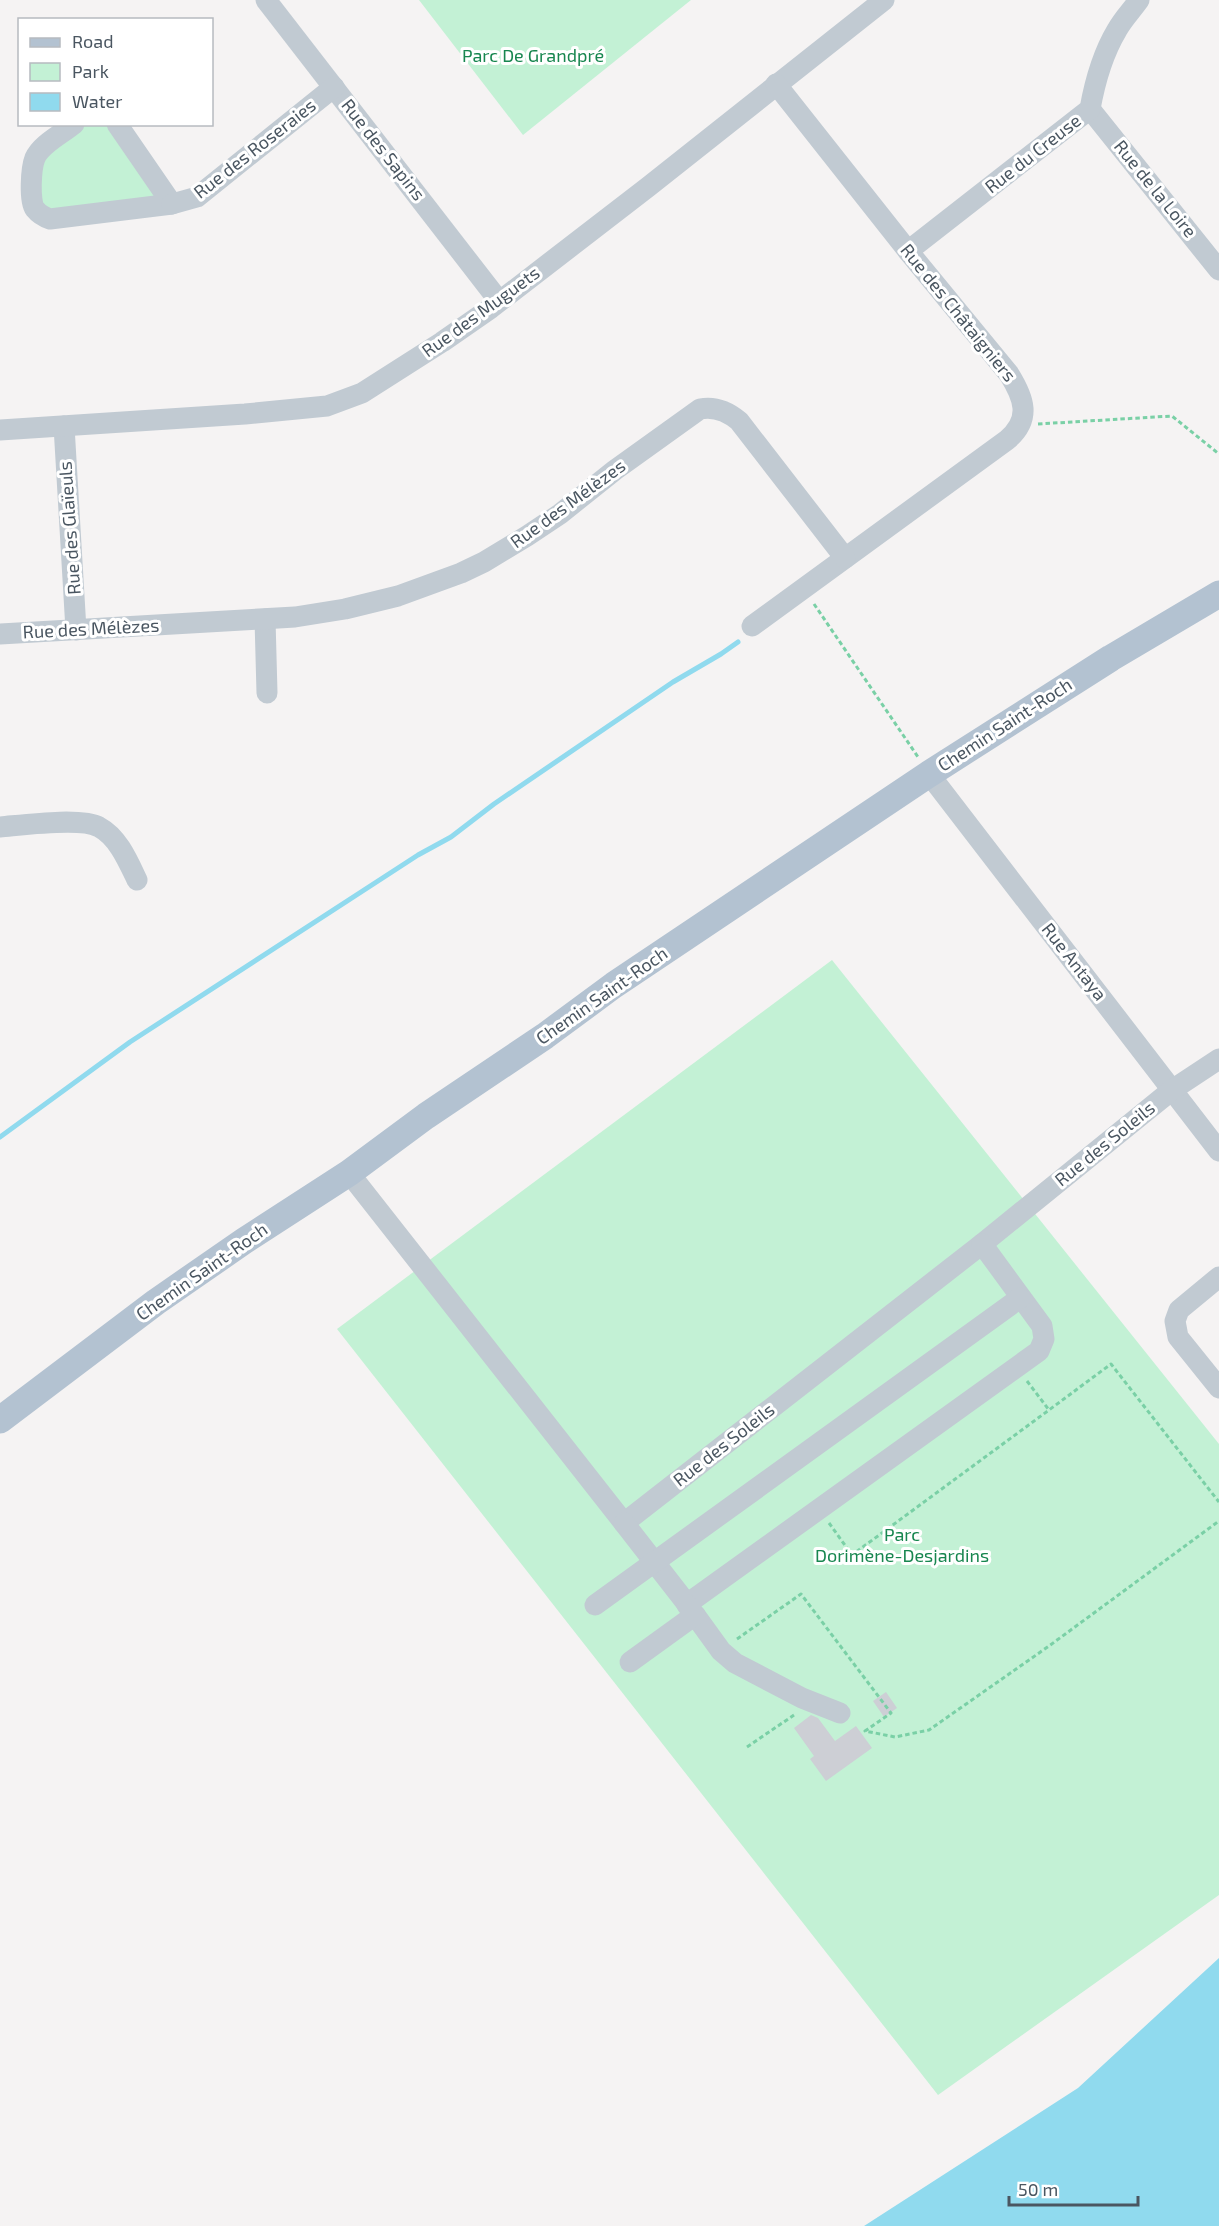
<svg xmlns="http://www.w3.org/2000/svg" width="1219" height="2226" font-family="'Exo 2',sans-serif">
	<rect width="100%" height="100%" fill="#f5f3f3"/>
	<g fill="#c3f1d5">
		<polygon points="419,0 691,0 523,135"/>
		<polygon points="84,125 112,125 165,205 52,215 33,207 41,158"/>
		<polygon points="832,960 1219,1444 1219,1895 938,2095 337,1329"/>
	</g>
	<polygon fill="#90daee" points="1219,1958 1219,2226 864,2226 1078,2088"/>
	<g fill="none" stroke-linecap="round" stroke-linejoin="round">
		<polyline stroke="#90daee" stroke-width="5" points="0,1137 130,1042 418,855 451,837 494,804 673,682 721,654 738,642"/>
	</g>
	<g fill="#cdcfd5">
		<polygon points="886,1692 897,1708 884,1717 873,1701"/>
		<polygon points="811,1715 818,1718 835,1741 856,1726 872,1748 826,1781 810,1759 814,1756 794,1728"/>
	</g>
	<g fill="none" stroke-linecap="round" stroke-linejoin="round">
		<g stroke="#7ad0a6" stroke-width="3" stroke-dasharray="4.5 3" stroke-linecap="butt">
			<polyline points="1038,424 1172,416 1219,454"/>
			<polyline points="814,604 918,757"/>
			<polyline points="1027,1381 1049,1410 1111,1364 1219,1502"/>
			<polyline points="829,1523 852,1555 1049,1410"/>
			<polyline points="737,1639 801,1594 891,1713 865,1731 895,1737 929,1730 1049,1646 1219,1521"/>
			<polyline points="747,1747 794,1715"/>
		</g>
		<g stroke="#c1cad2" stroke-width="21">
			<polyline points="266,0 499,301"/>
			<polyline points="1090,109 1219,270"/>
			<path d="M74,124C62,134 41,144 35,158C31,168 29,201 35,209C39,214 44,217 50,219L172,204L117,124"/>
			<polyline points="172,204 197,197 334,87"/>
			<path d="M908,251L1090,109C1095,81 1102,55 1117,30C1123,19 1132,10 1139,0"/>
			<polyline points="64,426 76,630"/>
			<polyline points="0,430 245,414 327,406 362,393 442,342 491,308 648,187 884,0"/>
			<polyline points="265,619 267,693"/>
			<path d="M752,626L1007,440C1032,419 1024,398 1009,374L908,251L776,84"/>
			<path d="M0,634L295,617L345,609L398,596L461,573L484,562L527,536L560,514L615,470L700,409C715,406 727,411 739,421L845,558"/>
			<polyline points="929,774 1219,1151"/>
			<path d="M0,827C23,825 81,817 99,827C118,837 128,861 137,880"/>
			<polyline points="349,1173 624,1523 982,1244 1172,1090 1219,1059"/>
			<polyline points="1219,1277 1179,1310 1175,1321 1178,1337 1219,1388"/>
			<polyline points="624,1523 687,1604 1039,1351 1044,1339 1042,1326 982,1244"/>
			<polyline points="595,1605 1020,1298"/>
			<polyline points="695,1615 721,1651 735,1663 802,1698 840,1713"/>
			<polyline points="630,1662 695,1615 687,1605"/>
		</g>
		<polyline stroke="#b3c2d1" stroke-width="27" points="0,1420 156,1302 244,1241 349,1173 426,1116 545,1036 614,985 929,774 1111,658 1219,594"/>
	</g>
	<g text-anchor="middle" stroke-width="6" stroke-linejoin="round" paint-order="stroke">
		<g font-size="18" fill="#17864f" stroke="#fff">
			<text x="533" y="62">Parc De Grandpré</text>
			<text x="902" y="1541">Parc<tspan x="902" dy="21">Dorimène-Desjardins</tspan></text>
		</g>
		<g font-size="18" fill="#4a5661" stroke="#fff">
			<text transform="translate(255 149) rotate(-38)" y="6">Rue des Roseraies</text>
			<text transform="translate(383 150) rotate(52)" y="6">Rue des Sapins</text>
			<text transform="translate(1033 154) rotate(-38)" y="6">Rue du Creuse</text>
			<text transform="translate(1155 189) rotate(51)" y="6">Rue de la Loire</text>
			<text transform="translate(481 312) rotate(-36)" y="6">Rue des Muguets</text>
			<text transform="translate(958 313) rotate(51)" y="6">Rue des Châtaigniers</text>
			<text transform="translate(568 504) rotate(-36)" y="6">Rue des Mélèzes</text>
			<text transform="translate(70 528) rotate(-94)" y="6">Rue des Glaïeuls</text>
			<text transform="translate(91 629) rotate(-3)" y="6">Rue des Mélèzes</text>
			<text transform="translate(1005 725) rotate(-33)" y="6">Chemin Saint-Roch</text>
			<text transform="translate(1074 962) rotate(52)" y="6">Rue Antaya</text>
			<text transform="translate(602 996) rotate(-35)" y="6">Chemin Saint-Roch</text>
			<text transform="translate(1105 1144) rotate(-39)" y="6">Rue des Soleils</text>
			<text transform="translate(202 1272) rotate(-35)" y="6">Chemin Saint-Roch</text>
			<text transform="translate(724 1445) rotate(-38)" y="6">Rue des Soleils</text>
		</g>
	</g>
	<rect x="18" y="18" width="195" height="108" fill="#ffffff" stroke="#b7bbc0" stroke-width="1.5"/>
	<rect x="30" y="38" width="30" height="9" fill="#b3c2d1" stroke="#b7bbc0" stroke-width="1.5"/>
	<text x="72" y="48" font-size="18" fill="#4a5661">Road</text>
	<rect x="30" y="63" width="30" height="18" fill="#c3f1d5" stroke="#b7bbc0" stroke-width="1.5"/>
	<text x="72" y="78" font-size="18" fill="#4a5661">Park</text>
	<rect x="30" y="93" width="30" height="18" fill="#90daee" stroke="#b7bbc0" stroke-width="1.5"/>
	<text x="72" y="108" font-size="18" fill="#4a5661">Water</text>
	<path d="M1009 2196v9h129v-9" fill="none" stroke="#4a5661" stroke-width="3"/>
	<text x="1018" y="2196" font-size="18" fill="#4a5661" stroke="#ffffff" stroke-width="4.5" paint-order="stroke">50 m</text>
</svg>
